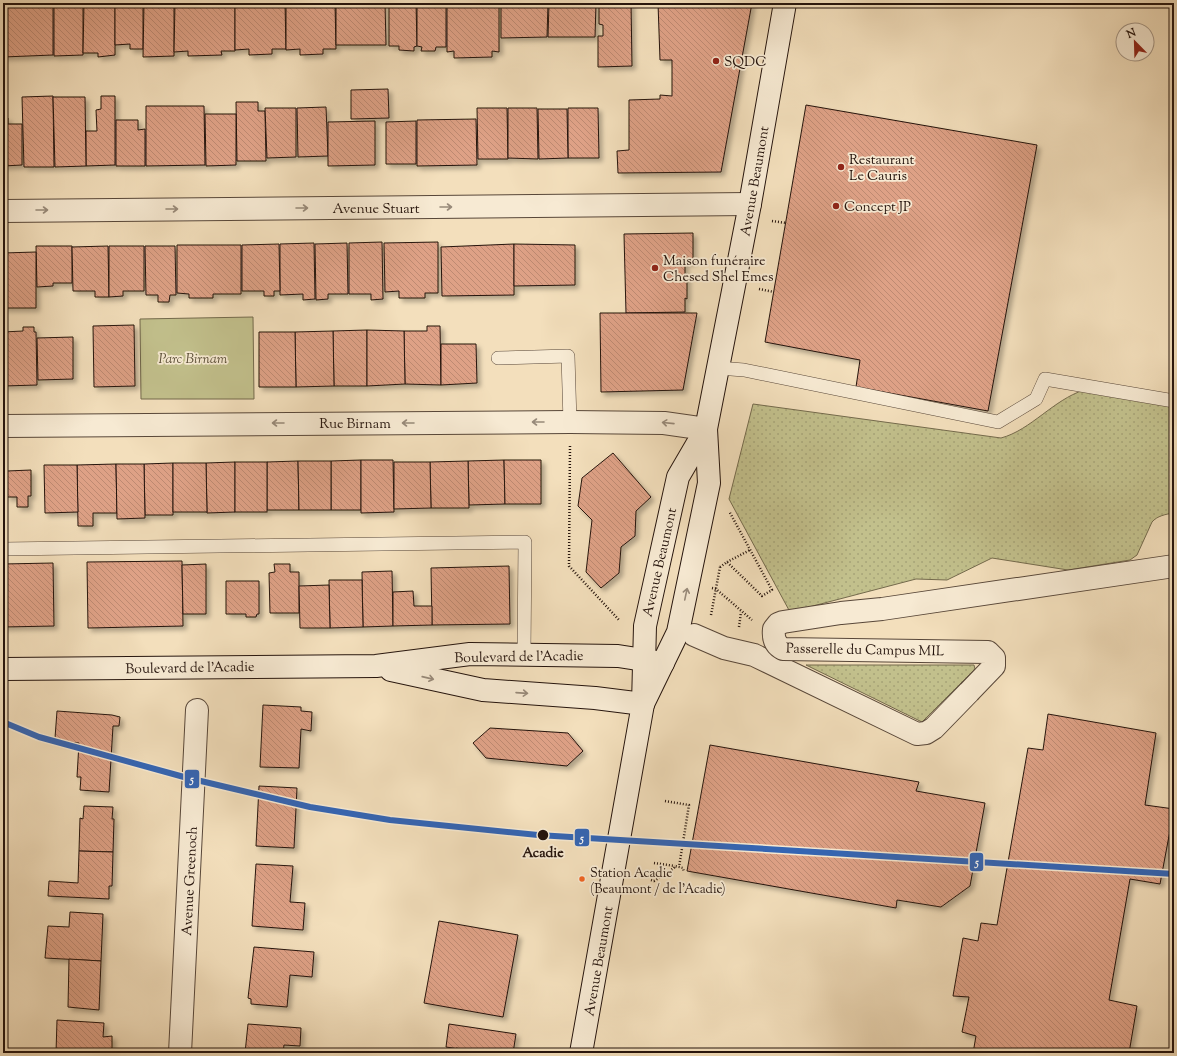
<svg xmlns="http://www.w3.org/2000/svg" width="1177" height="1056" font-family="'Sorts Mill Goudy',serif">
	<defs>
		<pattern id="grass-dots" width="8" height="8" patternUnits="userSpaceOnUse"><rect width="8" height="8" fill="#c2c08c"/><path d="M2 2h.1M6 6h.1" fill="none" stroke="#a7a478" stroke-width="1.8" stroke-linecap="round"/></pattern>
		<pattern id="building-back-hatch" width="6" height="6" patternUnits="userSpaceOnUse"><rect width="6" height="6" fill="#dea186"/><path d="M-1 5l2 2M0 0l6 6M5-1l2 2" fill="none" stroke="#be8a72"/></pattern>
		<filter id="shadow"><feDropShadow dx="3.5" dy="3.5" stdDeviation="2" flood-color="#0004"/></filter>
	</defs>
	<rect width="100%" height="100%" fill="#f3dfbc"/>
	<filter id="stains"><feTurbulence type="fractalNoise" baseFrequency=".005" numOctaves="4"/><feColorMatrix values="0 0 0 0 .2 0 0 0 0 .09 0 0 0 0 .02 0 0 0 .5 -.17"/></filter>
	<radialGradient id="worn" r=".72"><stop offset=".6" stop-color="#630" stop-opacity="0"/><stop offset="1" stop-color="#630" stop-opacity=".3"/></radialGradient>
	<g fill="url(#grass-dots)" stroke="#746a4c">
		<path d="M1084,390L1174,404V513C1166,514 1157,516 1152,522L1137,555L1130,560L1068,570L992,558L947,580L916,579L790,612L729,499L753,404L1001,438C1031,430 1053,400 1084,390Z"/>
		<polygon points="806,665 974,665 975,669 922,722"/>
	</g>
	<polygon fill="#c2c08c" stroke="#746a4c" points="253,317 254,399 141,399 140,319"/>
	<g fill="url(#building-back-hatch)" stroke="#25140d" filter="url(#shadow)">
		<polygon points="3,3 53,3 53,55 3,57"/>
		<polygon points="54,3 83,3 83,55 54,56"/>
		<polygon points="84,3 115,3 115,55 98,57 98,53 83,53"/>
		<polygon points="115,3 143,3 143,49 130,49 130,44 115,45"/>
		<polygon points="144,3 174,3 174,56 143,57"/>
		<polygon points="175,3 235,3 235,51 221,51 222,55 188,56 188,51 174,52"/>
		<polygon points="235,3 285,3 286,49 272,49 272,54 249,55 249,49 235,50"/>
		<polygon points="286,3 335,3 336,49 323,49 323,54 300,55 300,49 286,50"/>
		<polygon points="336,3 385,3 386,45 336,45"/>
		<polygon points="389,3 416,3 417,46 414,47 414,51 399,50 399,46 389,46"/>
		<polygon points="417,3 446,3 446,47 436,47 435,51 421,51 422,47 417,46"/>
		<polygon points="447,3 499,3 499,52 492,51 492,57 454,58 454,51 447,52"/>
		<polygon points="501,3 548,3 547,37 501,38"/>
		<polygon points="549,3 596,3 595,37 548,37"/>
		<polygon points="599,3 631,3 632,66 598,67 598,36 603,36 603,25 599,24"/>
		<polygon points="658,3 752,3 721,172 618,173 617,151 629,150 629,100 660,99 660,95 672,96 672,60 660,60"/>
		<polygon points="388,89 389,118 351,119 351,90"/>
		<polygon points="53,96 54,167 24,167 22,97"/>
		<polygon points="101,96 115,96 115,165 86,166 86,131 97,131 96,110 101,109"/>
		<polygon points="53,97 85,97 86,166 55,167"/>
		<polygon points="236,102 258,102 258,111 265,111 266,161 237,161"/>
		<polygon points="806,105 1037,145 988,411 856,387 860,360 765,342"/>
		<polygon points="146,106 204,106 205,165 146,166"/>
		<polygon points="326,107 328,156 298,157 297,108"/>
		<polygon points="265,108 296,108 296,157 267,158"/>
		<polygon points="477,108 507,108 508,159 478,159"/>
		<polygon points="508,108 537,108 538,159 508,158"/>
		<polygon points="568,108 598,108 599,158 568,158"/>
		<polygon points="538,109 567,109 568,158 539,159"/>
		<polygon points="205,114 236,114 236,165 206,166"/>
		<polygon points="3,118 8,118 8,124 22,124 22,165 3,166"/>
		<polygon points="476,119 477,165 417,166 417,120"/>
		<polygon points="116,120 138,120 138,130 145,129 145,166 116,166"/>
		<polygon points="375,121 375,165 328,166 328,122"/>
		<polygon points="416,121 416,164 386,164 386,122"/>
		<polygon points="693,233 693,262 685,262 685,274 687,274 687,299 685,298 685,312 626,313 624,234"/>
		<polygon points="382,242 383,299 371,300 371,294 349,294 349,243"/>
		<polygon points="438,242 438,293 425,293 425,298 399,298 399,291 385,292 384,243"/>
		<polygon points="314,243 315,299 303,300 303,294 280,295 280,244"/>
		<polygon points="347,243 348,294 328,294 328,299 316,300 315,244"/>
		<polygon points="279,244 280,291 274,291 274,296 264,296 264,291 242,291 242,245"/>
		<polygon points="514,244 514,295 442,296 441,247"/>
		<polygon points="514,244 575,245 575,285 514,286"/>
		<polygon points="177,245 241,245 241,294 213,294 213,298 189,298 189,294 177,293"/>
		<polygon points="36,246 72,246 72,283 53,283 53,286 37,287"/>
		<polygon points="108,246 109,297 95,297 95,291 73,291 72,247"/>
		<polygon points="109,246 144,246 144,291 123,291 123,296 109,297"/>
		<polygon points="145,246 175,246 176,295 170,295 169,302 158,302 158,295 146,295"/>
		<polygon points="36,252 36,308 3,308 3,253"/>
		<polygon points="600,313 697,313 683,390 601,392"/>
		<polygon points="134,325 135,386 94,387 93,326"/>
		<polygon points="427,326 440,326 441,385 405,384 404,331 427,331"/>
		<polygon points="23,327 34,327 34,332 36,332 37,385 3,386 3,332 23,331"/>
		<polygon points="367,330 367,386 334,386 333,331"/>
		<polygon points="367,330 404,331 405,384 367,386"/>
		<polygon points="333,331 334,386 296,387 295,332"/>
		<polygon points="259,332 295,332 296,387 259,387"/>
		<polygon points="73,337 73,379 38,380 37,338"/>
		<polygon points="441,344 476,344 477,383 441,385"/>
		<polygon points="613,453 651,497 636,511 635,536 621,547 619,573 601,588 586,572 592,520 578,506 582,478"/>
		<polygon points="361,460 361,510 331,510 331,461"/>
		<polygon points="361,460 393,460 394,512 361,513"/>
		<polygon points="504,460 505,504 469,505 468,461"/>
		<polygon points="504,460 541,460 541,504 505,504"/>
		<polygon points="298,461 299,510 267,510 267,462"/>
		<polygon points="298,461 331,461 331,510 299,510"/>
		<polygon points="468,461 469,508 431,508 430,462"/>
		<polygon points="235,462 235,512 207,513 206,463"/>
		<rect x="235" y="462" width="32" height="50"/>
		<polygon points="394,462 430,462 431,508 394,509"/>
		<polygon points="173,463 173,515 145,515 144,464"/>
		<polygon points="173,463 206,463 207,512 173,512"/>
		<polygon points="116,464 117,513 93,513 93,526 78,526 77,465"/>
		<polygon points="116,464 144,464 145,518 117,519"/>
		<polygon points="44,465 77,465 78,512 45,513"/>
		<polygon points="31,470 31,496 28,496 28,507 17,507 17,497 7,497 7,471"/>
		<polygon points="182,561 183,626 88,628 87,562"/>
		<polygon points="53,563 54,626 3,627 3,564"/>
		<polygon points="206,564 206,614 183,614 182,565"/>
		<polygon points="274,564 290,564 290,572 299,572 299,613 270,613 269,573 275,572"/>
		<polygon points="509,566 510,624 432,625 431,568"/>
		<polygon points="392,571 393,626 363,627 362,572"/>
		<polygon points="329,580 362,580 363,627 330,628"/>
		<polygon points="226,581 259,581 259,614 257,614 256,617 246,617 246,614 226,614"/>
		<polygon points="329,585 330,628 300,628 299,586"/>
		<polygon points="413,591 414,606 432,606 432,625 393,626 393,592"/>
		<polygon points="263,705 301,707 301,711 312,712 311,731 301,729 299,768 260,767"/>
		<polygon points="57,711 112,715 120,717 119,726 113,726 109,792 80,790 81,777 77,777 79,743 58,741 58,739 55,738"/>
		<polygon points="1048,714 1156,733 1145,805 1174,809 1160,884 1130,879 1109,1000 1137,1006 1129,1053 973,1053 976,1036 962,1032 969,997 953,996 963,938 978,941 981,923 997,925 1028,748 1043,750"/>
		<polygon points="490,728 568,733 583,751 567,766 486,758 473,743"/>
		<polygon points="710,745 919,782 916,791 985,803 970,886 941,907 897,900 896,908 687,871"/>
		<polygon points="259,786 297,788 294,848 256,846"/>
		<polygon points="84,806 113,807 112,819 114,819 113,852 79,851 80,818 83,819"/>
		<polygon points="79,851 113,852 112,886 109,886 109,899 48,896 49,881 78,883"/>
		<polygon points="256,864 293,866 290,902 305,903 303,930 252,926"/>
		<polygon points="70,912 103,914 101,961 45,958 48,926 69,927"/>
		<polygon points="439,921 518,935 503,1017 424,1003"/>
		<polygon points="254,947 314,952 312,977 290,975 287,1007 251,1004 251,999 248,998"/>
		<polygon points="69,959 101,961 99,1010 68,1007"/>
		<polygon points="57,1020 104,1023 103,1037 112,1036 112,1052 56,1053"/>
		<polygon points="248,1024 301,1028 300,1046 284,1045 283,1053 245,1053"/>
		<polygon points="449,1024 516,1034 513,1053 485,1053 446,1047"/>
		<polygon points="456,1048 485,1053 456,1053"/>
	</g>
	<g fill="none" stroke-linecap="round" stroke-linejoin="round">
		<g stroke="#584739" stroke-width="14">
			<g id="lane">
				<polyline points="498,358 568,356 570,422"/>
				<polyline points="718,368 744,370 998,422 1036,399 1045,379 1174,401"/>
				<polyline points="3,549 525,542 524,654"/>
			</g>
		</g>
		<g stroke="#584739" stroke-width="24">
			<g id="street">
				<polyline points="3,211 750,204"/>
				<polyline points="3,426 570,422 664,423 706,429"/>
				<polyline points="694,635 724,648 754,655 917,734 926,733 934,728 969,692"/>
				<polyline points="180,1053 197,710"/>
			</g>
		</g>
		<g stroke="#25140d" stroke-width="24">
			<g id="secondary">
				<polyline points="3,669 376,666 470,654 618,656 663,663"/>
				<polyline points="391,670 483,690 595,698 643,704"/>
				<polyline points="643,704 678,632 709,483 706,429 750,204 785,3"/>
				<polyline points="581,1053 643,704 645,626 678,477 706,429"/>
			</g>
		</g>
		<g stroke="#25140d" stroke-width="2.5" stroke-dasharray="1 2" stroke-linecap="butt">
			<polyline points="772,221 786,223"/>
			<polyline points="759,289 774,292"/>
			<polyline points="570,446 569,566 620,621"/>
			<polyline points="727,562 750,550"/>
			<polyline points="720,567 727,562 762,596 772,590 729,511"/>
			<polyline points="712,588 716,589 752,620"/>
			<polyline points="711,615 720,567"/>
			<polyline points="739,627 741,612"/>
			<polyline points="665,801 689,805 679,867"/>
			<polyline points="654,863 675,866"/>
			<polyline points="651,880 654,881 674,868 675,866 683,868 684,872"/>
		</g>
		<use href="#lane" stroke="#f7ead3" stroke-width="13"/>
		<use href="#street" stroke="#f7ead3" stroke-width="22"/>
		<use href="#secondary" stroke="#f7ead3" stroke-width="22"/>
		<g stroke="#584739" stroke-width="24" stroke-linecap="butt">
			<path id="street-bridge" d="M969,692L994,666V658L988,652L783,649C775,645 773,638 774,629L778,624L783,622L841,613L882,609L1174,566"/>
		</g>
		<use href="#street-bridge" stroke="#f7ead3" stroke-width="22"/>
		<g stroke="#f7ead3" stroke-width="9">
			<polyline id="metro-1" points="3,722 39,737 184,777 310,807 390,820 538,835 1174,874"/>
		</g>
		<use href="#metro-1" stroke="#3465b4" stroke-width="6"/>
	</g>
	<defs><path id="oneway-shaft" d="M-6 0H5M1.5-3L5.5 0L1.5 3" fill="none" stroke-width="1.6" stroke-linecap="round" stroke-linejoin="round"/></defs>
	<g stroke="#988a7a">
		<use href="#oneway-shaft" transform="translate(446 207)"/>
		<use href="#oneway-shaft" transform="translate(302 208)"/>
		<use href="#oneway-shaft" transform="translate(172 209)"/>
		<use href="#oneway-shaft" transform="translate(42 210)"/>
		<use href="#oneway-shaft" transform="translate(538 422) rotate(180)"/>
		<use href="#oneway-shaft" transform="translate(278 423) rotate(180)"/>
		<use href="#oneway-shaft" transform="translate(408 423) rotate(180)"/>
		<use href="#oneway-shaft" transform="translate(668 423) rotate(-174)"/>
		<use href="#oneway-shaft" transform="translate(686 594) rotate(-78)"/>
		<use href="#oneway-shaft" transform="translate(428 678) rotate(13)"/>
		<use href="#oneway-shaft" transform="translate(522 693) rotate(4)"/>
	</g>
	<g fill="#8f2418" stroke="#f7ead3" stroke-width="1.5">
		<circle cx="716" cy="61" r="4"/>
		<circle cx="841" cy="167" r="4"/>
		<circle cx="836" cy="206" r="4"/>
		<circle cx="655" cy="268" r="4"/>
	</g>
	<circle fill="#25140d" stroke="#f7ead3" stroke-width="1.5" cx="543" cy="835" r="6"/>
	<circle fill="#f26522" stroke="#f7ead3" stroke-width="1.5" cx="582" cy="879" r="3.5"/>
	<g text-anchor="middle" stroke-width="3.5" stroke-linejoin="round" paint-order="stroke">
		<g font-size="13" fill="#25140d" stroke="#f7ead3" text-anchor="start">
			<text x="590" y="877">Station Acadie<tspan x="590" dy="16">(Beaumont / de l'Acadie)</tspan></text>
		</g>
		<g font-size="14" fill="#25140d" stroke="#f7ead3" text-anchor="start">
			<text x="724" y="66">SQDC</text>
			<text x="849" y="164">Restaurant<tspan x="849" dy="16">Le Cauris</tspan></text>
			<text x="844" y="211">Concept JP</text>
			<text x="663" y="265">Maison funéraire<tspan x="663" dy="16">Chesed Shel Emes</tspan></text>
		</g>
		<g font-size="14" fill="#25140d" stroke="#f7ead3">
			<text transform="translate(754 181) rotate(-80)" y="5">Avenue Beaumont</text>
			<text x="376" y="213">Avenue Stuart</text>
			<text x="355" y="428">Rue Birnam</text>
			<text transform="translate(659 562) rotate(-77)" y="5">Avenue Beaumont</text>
			<text transform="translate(865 649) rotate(1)" y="5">Passerelle du Campus MIL</text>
			<text transform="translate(519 656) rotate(-1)" y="5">Boulevard de l'Acadie</text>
			<text transform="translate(190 667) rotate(-1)" y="5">Boulevard de l'Acadie</text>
			<text transform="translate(189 881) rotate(-87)" y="5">Avenue Greenoch</text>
			<text transform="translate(598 961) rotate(-80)" y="5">Avenue Beaumont</text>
		</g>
		<g font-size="14" font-style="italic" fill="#5c5039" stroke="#f7ead3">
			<text x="193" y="363">Parc Birnam</text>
		</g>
		<g font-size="14" font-weight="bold" fill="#25140d" stroke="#f7ead3">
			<text x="543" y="857">Acadie</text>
		</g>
	</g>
	<g stroke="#f7ead3" stroke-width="1.5">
		<rect x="184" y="769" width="16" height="20" rx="4" fill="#3465b4"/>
		<rect x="574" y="828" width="16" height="19" rx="4" fill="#3465b4"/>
		<rect x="969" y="852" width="15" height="20" rx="4" fill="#3465b4"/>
	</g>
	<g font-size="11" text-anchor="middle" font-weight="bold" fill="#fff">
		<text x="192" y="783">5</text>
		<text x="582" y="842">5</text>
		<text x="977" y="866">5</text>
	</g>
	<rect width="1177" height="1056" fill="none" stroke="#f3dfbc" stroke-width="16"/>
	<rect x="4" y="4" width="1169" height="1048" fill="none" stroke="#25140d" stroke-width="2"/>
	<rect x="8" y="8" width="1161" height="1040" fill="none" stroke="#25140d"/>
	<g transform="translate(1135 42) rotate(337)"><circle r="19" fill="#f7ead3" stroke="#a39484"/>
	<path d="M0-3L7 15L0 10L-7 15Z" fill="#8f2418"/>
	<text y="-6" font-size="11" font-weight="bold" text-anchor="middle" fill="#25140d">N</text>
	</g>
	<rect width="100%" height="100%" filter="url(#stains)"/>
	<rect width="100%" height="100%" fill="url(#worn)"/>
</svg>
